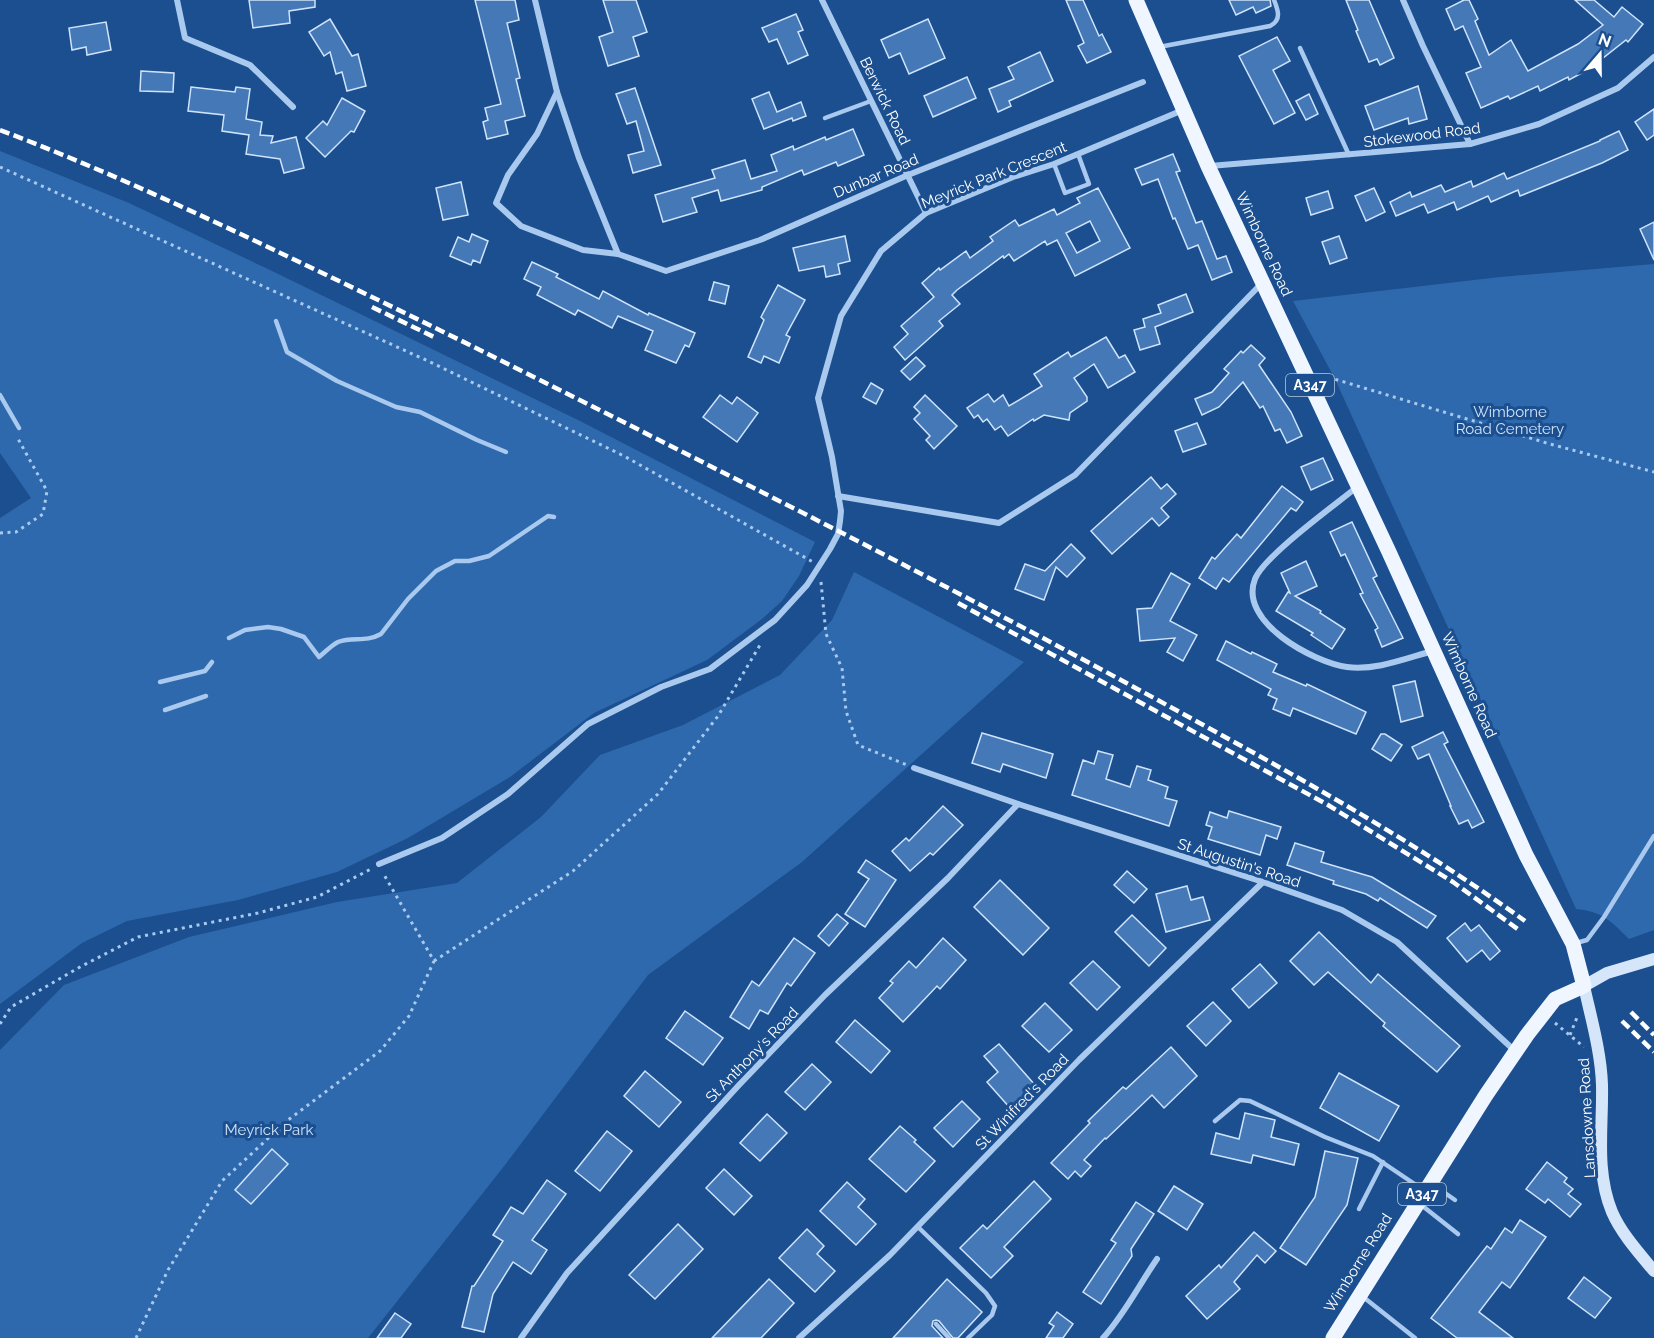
<svg xmlns="http://www.w3.org/2000/svg" width="1654" height="1338" font-family="Raleway,sans-serif">
	<rect width="100%" height="100%" fill="#1b4f8f"/>
	<g fill="#2e69ad">
		<polygon points="0,151 129,203 270,270 580,421 815,542 799,576 782,601 762,619 707,660 594,713 510,777 408,838 337,872 238,900 127,921 82,943 0,1004 0,518 31,498 0,453"/>
		<path d="M1654,264V930L1629,939C1610,920 1603,912 1576,909L1335,379L1293,301L1500,277Z"/>
		<polygon points="854,572 1024,662 802,862 648,975 505,1165 368,1338 0,1338 0,1050 64,985 189,937 337,902 457,883 541,817 600,755 683,725 780,675 832,620"/>
	</g>
	<g fill="#4478b7" stroke="#cfe3fa" stroke-width="1.5" fill-rule="evenodd">
		<polygon points="249,0 315,0 315,7 289,11 290,23 253,28"/>
		<polygon points="475,0 515,0 519,20 507,23 520,78 516,79 525,116 505,121 508,134 487,139 483,122 488,120 485,108 501,104"/>
		<polygon points="603,0 636,0 647,32 633,37 639,56 608,66 599,37 613,32"/>
		<polygon points="1066,0 1083,0 1099,36 1102,34 1111,52 1087,63 1078,46 1084,43"/>
		<polygon points="1229,0 1270,0 1271,6 1256,13 1253,7 1236,15"/>
		<polygon points="1346,0 1369,0 1394,58 1380,65 1377,59 1369,62 1356,31 1358,30"/>
		<polygon points="1464,0 1469,0 1478,19 1475,21 1489,55 1511,40 1528,71 1578,44 1603,25 1575,0 1594,0 1614,17 1622,7 1643,24 1628,42 1626,40 1589,69 1569,80 1568,77 1540,91 1538,86 1510,99 1508,96 1481,108 1466,73 1481,67 1463,26 1455,30 1446,9"/>
		<polygon points="796,14 803,30 798,32 808,55 788,64 777,39 769,42 762,28"/>
		<polygon points="330,19 352,56 358,54 366,86 347,91 342,72 336,74 330,52 324,56 309,32"/>
		<polygon points="928,19 945,58 909,74 900,53 889,58 881,40"/>
		<polygon points="106,22 111,50 87,55 86,47 72,50 69,28"/>
		<polygon points="1277,37 1290,61 1273,70 1295,113 1274,124 1239,56"/>
		<polygon points="1040,52 1053,81 1009,101 1011,106 998,112 989,89 1014,79 1008,67"/>
		<polygon points="141,71 174,73 173,92 140,91"/>
		<polygon points="967,77 976,98 933,117 924,96"/>
		<polygon points="1418,86 1427,119 1409,124 1408,118 1374,130 1365,106"/>
		<polygon points="191,87 235,92 236,87 250,89 246,119 262,122 260,135 273,136 271,143 296,137 304,168 284,173 280,159 246,154 249,135 222,131 224,115 188,111"/>
		<polygon points="635,88 661,165 633,173 628,155 644,151 636,121 627,124 616,94"/>
		<polygon points="769,92 777,112 801,102 806,116 793,121 792,118 764,129 752,99"/>
		<polygon points="1309,94 1318,114 1306,120 1296,101"/>
		<polygon points="342,98 365,111 354,132 351,131 325,157 306,138 323,121 327,125"/>
		<polygon points="1654,109 1654,135 1647,140 1635,122"/>
		<polygon points="853,129 864,155 838,166 836,162 804,175 802,170 762,187 762,190 721,201 718,190 692,198 697,212 663,222 655,195 715,178 712,170 745,160 751,179 777,171 771,155 793,146 794,150 825,137 826,140"/>
		<polygon points="1619,131 1628,150 1602,163 1520,196 1518,190 1491,202 1488,196 1457,210 1454,202 1428,213 1424,204 1396,216 1390,202 1410,192 1412,197 1441,185 1445,192 1471,181 1473,187 1504,173 1507,179 1600,141 1600,140"/>
		<polygon points="1173,154 1180,171 1176,172 1196,223 1202,221 1217,259 1226,256 1232,272 1212,280 1198,245 1188,249 1175,218 1173,219 1158,179 1142,185 1135,169"/>
		<polygon points="461,182 468,215 443,220 436,188"/>
		<path d="M1098,188L1130,248L1075,276L1057,240L1047,245L1045,241L1014,261L1009,254L1004,258L1003,256L957,290L952,295L960,304L939,321L943,326L905,360L894,347L908,334L901,326L934,297L922,283L939,268L940,270L966,251L970,258L993,241L990,237L1015,220L1019,226L1054,209L1057,215L1080,203L1077,198ZM1090,221L1100,241L1077,253L1066,233Z"/>
		<polygon points="1374,188 1385,212 1366,221 1355,196"/>
		<polygon points="1328,191 1333,208 1311,215 1306,198"/>
		<polygon points="1654,222 1654,260 1640,229"/>
		<polygon points="472,234 488,241 480,263 473,260 471,265 450,256 458,237 469,242"/>
		<polygon points="845,236 850,261 838,264 840,274 826,277 824,266 799,271 793,248"/>
		<polygon points="1339,236 1347,258 1330,264 1322,242"/>
		<polygon points="532,262 558,274 556,277 599,299 603,291 648,315 649,313 695,333 689,347 685,345 676,363 645,350 653,331 618,316 612,328 578,310 575,315 537,295 541,287 524,279"/>
		<polygon points="714,282 729,286 725,304 709,300"/>
		<polygon points="778,285 805,300 786,335 790,337 779,363 764,356 761,363 748,357 764,320 761,317"/>
		<polygon points="1186,294 1193,312 1155,327 1160,344 1140,350 1134,330 1145,327 1143,319 1161,313 1158,305"/>
		<polygon points="1106,337 1119,358 1125,355 1135,372 1108,388 1094,364 1074,378 1087,397 1087,401 1070,413 1069,420 1044,415 1034,421 1033,419 1008,436 1001,426 995,430 987,419 983,422 978,415 974,418 967,408 988,394 994,402 1003,395 1009,406 1042,386 1034,374 1068,352 1071,357"/>
		<polygon points="1251,345 1265,358 1259,365 1291,412 1302,436 1287,443 1280,429 1275,431 1263,406 1260,408 1243,382 1219,407 1202,415 1195,399 1212,392 1229,373 1224,369 1241,351 1243,353"/>
		<polygon points="916,357 925,366 910,380 901,371"/>
		<polygon points="871,383 883,390 876,404 863,397"/>
		<polygon points="720,395 732,404 737,397 758,413 737,442 703,417"/>
		<polygon points="925,395 957,426 934,449 926,440 930,436 914,419 920,413 914,407"/>
		<polygon points="1197,423 1206,444 1183,452 1175,431"/>
		<polygon points="1323,458 1333,480 1311,490 1301,467"/>
		<polygon points="1151,477 1161,489 1167,484 1176,494 1161,508 1169,517 1159,526 1152,518 1112,554 1091,531"/>
		<polygon points="1282,486 1303,502 1296,511 1291,508 1229,582 1223,578 1216,589 1199,578 1212,557 1215,559 1237,534 1241,538"/>
		<polygon points="1352,522 1377,576 1373,578 1403,638 1382,647 1375,630 1378,628 1360,594 1363,593 1345,554 1341,556 1330,532"/>
		<polygon points="1071,544 1085,558 1067,577 1056,567 1044,600 1015,589 1025,564 1045,571"/>
		<polygon points="1306,561 1317,586 1295,596 1321,611 1320,613 1345,629 1332,649 1311,635 1313,633 1276,611 1288,592 1290,593 1281,573"/>
		<polygon points="1171,573 1190,584 1170,621 1197,635 1183,661 1167,652 1175,638 1140,641 1137,609 1152,608"/>
		<polygon points="1226,641 1251,654 1252,652 1277,664 1273,672 1306,686 1307,684 1366,712 1356,734 1293,708 1290,716 1273,709 1277,699 1268,695 1271,689 1217,660"/>
		<polygon points="1415,681 1423,716 1401,722 1393,686"/>
		<polygon points="1443,732 1448,742 1444,744 1484,822 1472,828 1468,820 1459,824 1450,806 1451,806 1429,754 1418,759 1412,747"/>
		<polygon points="982,733 1053,754 1046,778 1003,764 1000,772 972,763"/>
		<polygon points="1381,734 1385,734 1402,745 1391,761 1372,749"/>
		<polygon points="1098,751 1113,755 1106,779 1130,787 1137,766 1151,770 1148,780 1168,787 1165,798 1177,801 1169,826 1072,795 1083,760 1094,764"/>
		<polygon points="943,806 963,825 933,855 930,853 910,871 892,851 906,838 909,841"/>
		<polygon points="1229,811 1281,827 1277,839 1266,835 1260,855 1208,839 1212,827 1206,825 1210,812 1227,818"/>
		<polygon points="1295,843 1324,852 1321,862 1372,877 1436,916 1427,928 1380,898 1378,901 1366,894 1333,884 1334,881 1287,865"/>
		<polygon points="866,860 896,880 865,927 845,914 869,879 858,872"/>
		<polygon points="1127,871 1147,889 1134,903 1114,885"/>
		<polygon points="1000,880 1049,928 1023,955 974,907"/>
		<polygon points="1187,886 1191,900 1203,897 1210,920 1166,932 1156,894"/>
		<polygon points="837,914 848,923 829,946 818,936"/>
		<polygon points="1132,915 1166,948 1149,966 1115,932"/>
		<polygon points="1465,923 1471,931 1479,925 1500,951 1490,960 1482,950 1467,962 1447,938"/>
		<polygon points="1319,932 1371,983 1378,974 1460,1046 1437,1072 1383,1026 1385,1023 1328,972 1314,985 1290,961"/>
		<polygon points="794,938 815,953 791,986 787,983 768,1014 760,1010 749,1029 730,1017 752,981 759,986"/>
		<polygon points="943,938 966,960 940,989 937,986 903,1022 879,998 893,983 890,981 909,961 916,968"/>
		<polygon points="1093,961 1120,987 1097,1010 1070,983"/>
		<polygon points="1260,964 1277,983 1249,1008 1232,989"/>
		<polygon points="1213,1002 1231,1021 1206,1046 1187,1026"/>
		<polygon points="1045,1003 1072,1030 1049,1052 1022,1026"/>
		<polygon points="685,1011 723,1038 703,1065 666,1038"/>
		<polygon points="855,1020 890,1051 871,1073 836,1042"/>
		<polygon points="999,1044 1035,1085 1010,1108 987,1082 998,1072 984,1056"/>
		<polygon points="1171,1047 1197,1076 1164,1108 1152,1095 1106,1139 1105,1138 1084,1160 1091,1166 1081,1177 1075,1171 1068,1179 1051,1163 1090,1123 1088,1121 1123,1087 1126,1089"/>
		<polygon points="812,1064 831,1082 805,1110 785,1092"/>
		<polygon points="645,1071 681,1102 659,1127 624,1096"/>
		<polygon points="1339,1073 1399,1106 1379,1141 1320,1108"/>
		<polygon points="962,1101 980,1119 953,1147 934,1128"/>
		<polygon points="1245,1113 1275,1120 1271,1137 1299,1144 1294,1165 1253,1155 1251,1163 1211,1154 1216,1133 1239,1139"/>
		<polygon points="767,1114 787,1133 760,1161 740,1143"/>
		<polygon points="900,1126 916,1140 914,1142 935,1161 906,1192 869,1159"/>
		<polygon points="607,1131 632,1151 600,1191 575,1171"/>
		<polygon points="272,1149 288,1164 251,1204 235,1190"/>
		<polygon points="1325,1151 1358,1158 1347,1205 1306,1265 1280,1248 1315,1197"/>
		<polygon points="1547,1162 1567,1178 1564,1182 1573,1189 1568,1194 1581,1204 1570,1217 1548,1199 1545,1203 1526,1189"/>
		<polygon points="724,1169 752,1196 734,1215 706,1188"/>
		<polygon points="547,1180 566,1194 532,1240 547,1250 531,1274 513,1262 493,1294 484,1332 462,1327 472,1286 474,1286 503,1241 493,1235 511,1207 523,1214"/>
		<polygon points="1034,1181 1051,1199 1004,1247 1013,1256 991,1278 960,1248 983,1225 987,1229"/>
		<polygon points="847,1182 865,1199 858,1207 876,1224 856,1245 820,1211"/>
		<polygon points="1174,1186 1203,1204 1187,1230 1158,1211"/>
		<polygon points="1136,1202 1154,1214 1131,1249 1132,1256 1101,1304 1083,1292 1116,1243 1111,1240"/>
		<polygon points="1520,1220 1546,1237 1510,1288 1502,1282 1479,1312 1513,1338 1457,1338 1431,1318 1487,1246 1491,1249 1505,1228 1512,1233"/>
		<polygon points="678,1224 703,1249 655,1299 629,1275"/>
		<polygon points="807,1229 824,1246 817,1254 835,1271 815,1292 779,1258"/>
		<polygon points="1254,1232 1276,1251 1265,1263 1257,1255 1234,1282 1240,1289 1207,1319 1186,1296 1219,1265 1221,1268"/>
		<polygon points="1584,1277 1611,1298 1595,1318 1568,1298"/>
		<polygon points="769,1279 794,1303 761,1338 712,1338"/>
		<polygon points="947,1279 982,1312 958,1338 953,1338 939,1321 936,1320 933,1321 932,1326 943,1338 893,1338"/>
		<polygon points="1057,1312 1073,1324 1063,1338 1046,1338 1054,1326 1049,1323"/>
		<polygon points="395,1313 411,1324 401,1338 377,1338"/>
	</g>
	<g fill="none" stroke-linecap="round" stroke-linejoin="round">
		<g stroke="#a9c9ee" stroke-width="3" stroke-dasharray="3 4.5" stroke-linecap="butt">
			<polyline points="0,167 428,361 624,456 813,562"/>
			<polyline points="1321,375 1550,444 1654,472"/>
			<polyline points="0,533 16,532 43,514 47,491 17,437"/>
			<polyline points="821,582 826,634 842,668 846,711 858,745 907,765"/>
			<polyline points="434,961 573,871 658,794 718,716 760,645"/>
			<polyline points="1555,1023 1584,1047"/>
			<polyline points="0,1024 11,1007 80,967 138,937 258,913 317,897 371,869"/>
			<polyline points="1570,1035 1578,1015"/>
			<polyline points="136,1338 168,1270 222,1181 288,1120 380,1051 409,1016 434,961 383,873"/>
		</g>
		<g stroke="#a9c9ee" stroke-width="4.5">
			<path d="M1159,47L1270,26C1282,20 1278,10 1274,0"/>
			<polyline points="1300,48 1349,155"/>
			<polyline points="825,118 871,101"/>
			<polyline points="1054,164 1065,193 1089,184 1078,154"/>
			<polyline points="276,321 287,352 337,381 396,407 420,412 477,440 506,452"/>
			<polyline points="0,395 19,428"/>
			<path d="M229,638L245,630L268,627L281,629L304,637L319,657C325,652 332,645 338,642C353,636 365,643 381,634L408,599L436,571L455,561H469L489,556L548,516L554,517"/>
			<polyline points="160,682 205,671 212,662"/>
			<polyline points="165,710 206,696"/>
			<polyline points="1576,943 1587,940 1604,917 1654,836"/>
			<polyline points="1215,1121 1240,1100 1250,1101 1325,1137 1373,1156 1422,1189"/>
			<polyline points="1432,1184 1455,1200"/>
			<polyline points="1420,1204 1458,1234"/>
			<polyline points="1359,1209 1383,1162"/>
			<polyline points="918,1227 986,1293 995,1306 992,1315 968,1338"/>
			<polyline points="1362,1296 1415,1338"/>
			<polyline points="936,1324 949,1338"/>
		</g>
		<g stroke="#a9c9ee" stroke-width="6">
			<polyline points="177,0 185,38 250,65 293,107"/>
			<polyline points="535,0 557,92 579,158 618,254 666,271 760,240 908,175 1143,82"/>
			<polyline points="822,0 926,213"/>
			<polyline points="1403,0 1423,46 1470,144"/>
			<polyline points="557,92 537,134 508,175 496,203 521,226 583,250 618,254"/>
			<polyline points="1210,166 1470,144 1539,124 1618,88 1654,57"/>
			<path d="M1357,487C1335,505 1264,556 1255,579C1238,622 1313,662 1347,667C1375,671 1407,658 1433,651"/>
			<polyline points="838,496 999,523 1075,475 1262,283"/>
			<polyline points="914,768 1018,804 1263,882 1342,910 1397,942 1515,1051"/>
			<polyline points="379,864 442,838 508,794 588,724 661,687 710,669 775,620 807,585 830,549 838,534 840,521 841,511 832,457 818,398 841,316 881,251 926,213 1013,177 1054,164 1183,110"/>
			<polyline points="521,1338 567,1273 739,1085 825,995 948,878 1018,804"/>
			<polyline points="799,1338 890,1255 1079,1060 1263,882"/>
			<path d="M1103,1338C1124,1315 1139,1285 1157,1259"/>
		</g>
		<path stroke="#d6e6fa" stroke-width="12" d="M1654,959L1607,973L1584,986C1591,1018 1601,1052 1602,1085C1603,1127 1595,1171 1612,1212C1621,1233 1639,1253 1654,1271"/>
		<polyline stroke="#f0f6ff" stroke-width="15" points="1136,0 1208,166 1389,552 1526,855 1573,944 1584,986 1555,999 1527,1035 1486,1095 1333,1338"/>
		<g stroke="#fff" stroke-width="4.5" stroke-dasharray="10 4.5" stroke-linecap="butt">
			<path d="M0,130C108,171 212,220 316,270C454,336 590,405 726,474C881,552 1034,632 1185,715C1302,779 1417,843 1525,921"/>
			<polyline points="372,307 434,337"/>
			<polyline points="958,603 1328,805 1453,882 1519,930"/>
			<polyline points="1631,1012 1654,1035"/>
			<polyline points="1622,1021 1654,1052"/>
		</g>
	</g>
	<g text-anchor="middle" stroke-width="6" stroke-linejoin="round" paint-order="stroke">
		<g fill="#1b4f8f" stroke="#bbcadd" stroke-width="1.5">
			<rect x="1286" y="374" width="48" height="22" rx="4.5"/>
			<rect x="1398" y="1183" width="48" height="22" rx="4.5"/>
		</g>
		<g font-size="14" font-weight="bold" fill="#fff">
			<text x="1310" y="390">A347</text>
			<text x="1422" y="1199">A347</text>
		</g>
		<g font-size="15" fill="#fff" stroke="#1b4f8f">
			<text transform="translate(885 101) rotate(64)" y="5">Berwick Road</text>
			<text transform="translate(1422 135) rotate(-7)" y="5">Stokewood Road</text>
			<text transform="translate(994 175) rotate(-22)" y="5">Meyrick Park Crescent</text>
			<text transform="translate(876 176) rotate(-23)" y="5">Dunbar Road</text>
			<text transform="translate(1264 244) rotate(65)" y="5">Wimborne Road</text>
			<text transform="translate(1469 685) rotate(66)" y="5">Wimborne Road</text>
			<text transform="translate(1239 863) rotate(18)" y="5">St Augustin's Road</text>
			<text transform="translate(752 1055) rotate(-46)" y="5">St Anthony's Road</text>
			<text transform="translate(1022 1102) rotate(-46)" y="5">St Winifred's Road</text>
			<text transform="translate(1587 1118) rotate(-93)" y="5">Lansdowne Road</text>
			<text transform="translate(1358 1263) rotate(-58)" y="5">Wimborne Road</text>
		</g>
		<g font-size="15" fill="#cfe3fa" stroke="#1b4f8f">
			<text x="1510" y="417">Wimborne<tspan x="1510" dy="17">Road Cemetery</tspan></text>
			<text x="269" y="1135">Meyrick Park</text>
		</g>
	</g>
	<g transform="translate(1600 54) rotate(20)" stroke="#1b4f8f" stroke-width="4.5" paint-order="stroke">
	<path d="M0-4.5L10 22L0 15L-10 22Z" fill="#ffffff"/>
	<text y="-9" font-size="16" font-weight="bold" text-anchor="middle" fill="#ffffff">N</text>
	</g>
</svg>
